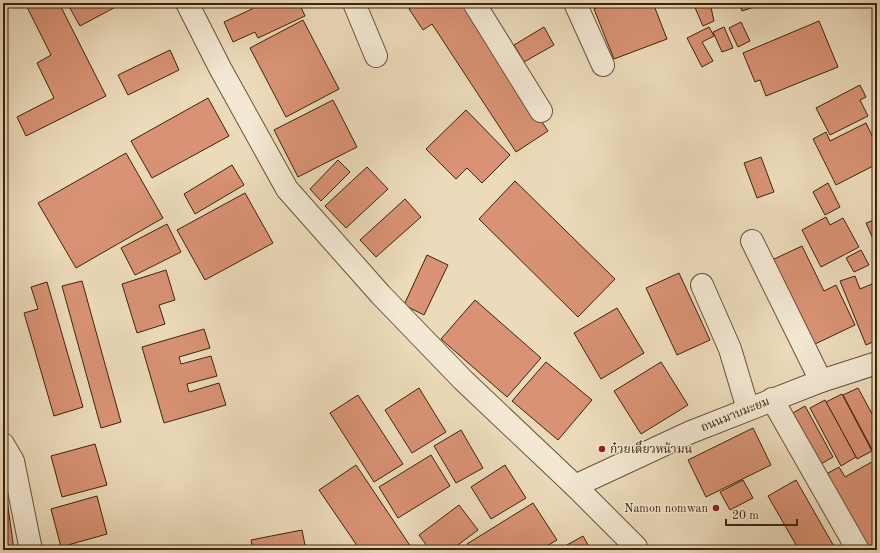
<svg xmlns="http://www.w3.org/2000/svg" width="880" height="553" font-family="'Old Standard TT','Noto Serif Thai',serif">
	<rect width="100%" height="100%" fill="#ecdbbb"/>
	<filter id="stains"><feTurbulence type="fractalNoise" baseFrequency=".005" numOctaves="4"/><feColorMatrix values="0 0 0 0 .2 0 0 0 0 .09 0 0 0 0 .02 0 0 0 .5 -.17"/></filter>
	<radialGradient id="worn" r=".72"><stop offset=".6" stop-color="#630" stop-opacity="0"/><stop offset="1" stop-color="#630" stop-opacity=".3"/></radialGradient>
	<g fill="#d99275" stroke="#3c240b">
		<polygon points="25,3 59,3 106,96 26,136 17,117 54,98 37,63 51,55"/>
		<polygon points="67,3 123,3 80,26"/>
		<polygon points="249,3 299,3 305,16 258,38 255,32 233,42 224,22 252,9"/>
		<polygon points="416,3 463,3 548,131 516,152 432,24 423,30 409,9 416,4"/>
		<polygon points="608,3 653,3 667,39 614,59 594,9"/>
		<polygon points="693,3 710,3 714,21 703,26"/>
		<polygon points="739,3 766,3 742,11"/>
		<polygon points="303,20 339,89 286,117 250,48"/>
		<polygon points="819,21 838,67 766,96 760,80 755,82 743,53"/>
		<polygon points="741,22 750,41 738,47 729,28"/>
		<polygon points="544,27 554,45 524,62 514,45"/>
		<polygon points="709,27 714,36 702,42 713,61 702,67 687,38"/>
		<polygon points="724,27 733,48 722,52 713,32"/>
		<polygon points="170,50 179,70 128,95 118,75"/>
		<polygon points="860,85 866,97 860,100 868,116 830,135 816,108"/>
		<polygon points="208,98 229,136 152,178 131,141"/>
		<polygon points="333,100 357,147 298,177 274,130"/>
		<polygon points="466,110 510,155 482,183 467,168 456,179 426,149"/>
		<polygon points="866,123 877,146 877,164 836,185 813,139 826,132 830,141"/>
		<polygon points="126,153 163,218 76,268 38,203"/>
		<polygon points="761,157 774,192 757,198 744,163"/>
		<polygon points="338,160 350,172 321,201 310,189"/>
		<polygon points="232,165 244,185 195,214 184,194"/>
		<polygon points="367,167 388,189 346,228 325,206"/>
		<polygon points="515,181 615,279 578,317 479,219"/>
		<polygon points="828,183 840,207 825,215 813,192"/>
		<polygon points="245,193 273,243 205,280 177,230"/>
		<polygon points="405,199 421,217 376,257 360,240"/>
		<polygon points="826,217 830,225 843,218 859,247 821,267 802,230"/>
		<polygon points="877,219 877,248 866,223"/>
		<polygon points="167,224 181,252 135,275 121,248"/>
		<polygon points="802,246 824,291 836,285 855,325 813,345 772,260"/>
		<polygon points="861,250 869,265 854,272 846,258"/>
		<polygon points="427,255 448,265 424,315 404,305"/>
		<polygon points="166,270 175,300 159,305 165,324 137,333 122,284"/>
		<polygon points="679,273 710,340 677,355 646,288"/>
		<polygon points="855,276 860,289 877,282 877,340 866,345 840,281"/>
		<polygon points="82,281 121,422 101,428 62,286"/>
		<polygon points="47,282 83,407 54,416 24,313 38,309 31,287"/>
		<polygon points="475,300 541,358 507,397 441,339"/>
		<polygon points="617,308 644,353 601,379 574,333"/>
		<polygon points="204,329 210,348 179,357 181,364 211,356 217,376 187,384 189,392 219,383 226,405 164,423 142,347"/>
		<polygon points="546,362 592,400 558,440 512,401"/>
		<polygon points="661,362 688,405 641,434 614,391"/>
		<polygon points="419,388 446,432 412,453 385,410"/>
		<polygon points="858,388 877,423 877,452 874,453 843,395"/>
		<polygon points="842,394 872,451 857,459 826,402"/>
		<polygon points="358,395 403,464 374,482 330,413"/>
		<polygon points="825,400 856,457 841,466 810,408"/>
		<polygon points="805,406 833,457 814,468 786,417"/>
		<polygon points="753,428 771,465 706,497 688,460"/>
		<polygon points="461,430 483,468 456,483 434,446"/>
		<polygon points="95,444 107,485 62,497 51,456"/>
		<polygon points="431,455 450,486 398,518 379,487"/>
		<polygon points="877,459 877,543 865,550 821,477 839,467 845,477"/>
		<polygon points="356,465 413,550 360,550 319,490"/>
		<polygon points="505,465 526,498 491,519 471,487"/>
		<polygon points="743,480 753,498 730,510 720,492"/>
		<polygon points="796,480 836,550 799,550 768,496"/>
		<polygon points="97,496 107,534 61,547 51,509"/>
		<polygon points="3,500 7,500 14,550 3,550"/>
		<polygon points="533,503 557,540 540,550 471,550 467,544"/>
		<polygon points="459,505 478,530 451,550 430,550 419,535"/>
		<polygon points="302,530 306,550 253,550 251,540"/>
		<polygon points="583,536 591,550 558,550"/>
	</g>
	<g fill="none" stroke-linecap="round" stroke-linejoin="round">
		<g stroke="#685237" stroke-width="24">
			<g id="minor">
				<polyline points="354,3 376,56"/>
				<polyline points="474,3 541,111"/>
				<polyline points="575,3 603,65"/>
				<polyline points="752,241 821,381"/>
				<polyline points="702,285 730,349 748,409"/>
				<polyline points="772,399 858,550"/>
				<polyline points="3,444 13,461 31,550"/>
				<polyline points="575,486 691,432 821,381 877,363"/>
			</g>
		</g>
		<g stroke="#685237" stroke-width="24">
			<polyline id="tertiary" points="187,3 220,68 287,189 381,295 463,380 575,486 636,547 636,550"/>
		</g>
		<use href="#minor" stroke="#f3e8d3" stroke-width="22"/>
		<use href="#tertiary" stroke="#f3e8d3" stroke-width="22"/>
	</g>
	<g fill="#8f2418" stroke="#f3e8d3" stroke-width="1.5">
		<circle cx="602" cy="449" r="4"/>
		<circle cx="716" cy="508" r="4"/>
	</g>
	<g text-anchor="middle" stroke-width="3" stroke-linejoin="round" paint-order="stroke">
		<g font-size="12" fill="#3c240b" stroke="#f3e8d3">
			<text transform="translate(735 414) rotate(-22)" y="4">ถนนมาบมะยม</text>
		</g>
		<g font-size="12" fill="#3c240b" stroke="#f3e8d3" text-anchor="start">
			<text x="610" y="453">ก๋วยเตี๋ยวหน้ามน</text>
			<text x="708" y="512" text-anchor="end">Namon nomwan</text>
		</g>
	</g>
	<rect width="880" height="553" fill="none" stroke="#ecdbbb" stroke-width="16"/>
	<rect x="4" y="4" width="872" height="545" fill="none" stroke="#3c240b" stroke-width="2"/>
	<rect x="8" y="8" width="864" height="537" fill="none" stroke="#3c240b"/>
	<path d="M726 519v6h71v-6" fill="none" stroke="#3c240b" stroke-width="2"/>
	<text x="732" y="519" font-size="12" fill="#3c240b" stroke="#f3e8d3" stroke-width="3" paint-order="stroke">20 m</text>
	<rect width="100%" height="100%" filter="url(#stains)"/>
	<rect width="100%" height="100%" fill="url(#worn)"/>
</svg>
